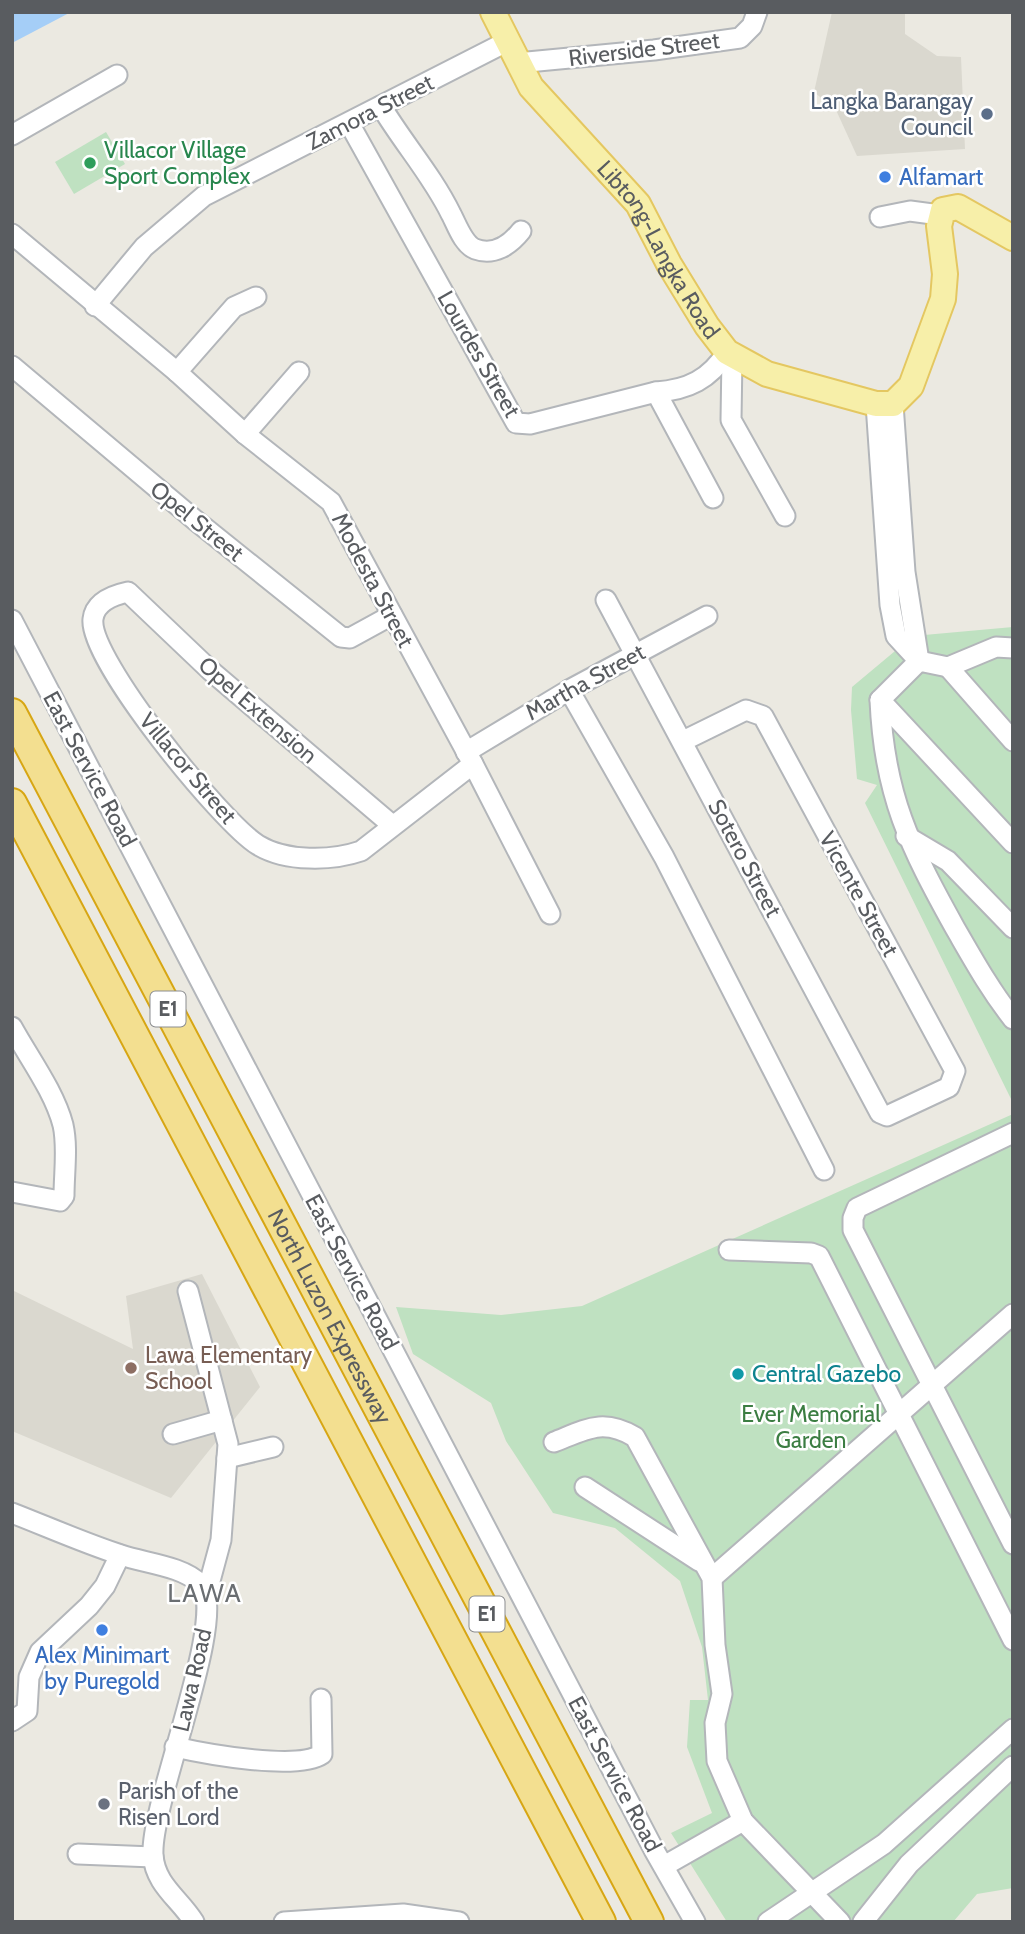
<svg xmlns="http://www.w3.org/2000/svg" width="1025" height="1934" font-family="Cabin,sans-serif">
	<rect width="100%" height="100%" fill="#ebe9e1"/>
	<g fill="#dad8cf">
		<polygon points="832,12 905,12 905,34 937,56 961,57 965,149 857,156 836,110 814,92"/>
		<polygon points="202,1274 260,1387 171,1498 12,1431 12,1290 133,1349 126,1296"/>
	</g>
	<g fill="#bfe1c1">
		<polygon points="106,132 125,164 74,194 55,162"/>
		<polygon points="1013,627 1013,1103 865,803 877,785 857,779 851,710 852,687 913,636"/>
		<polygon points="1013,1114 1013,1888 977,1894 953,1922 727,1922 671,1833 712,1813 687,1747 690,1700 708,1700 702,1647 680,1581 615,1528 553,1513 506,1441 491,1403 413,1354 396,1307 501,1315 582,1306"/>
	</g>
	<polygon fill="#a5cef7" points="12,12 71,12 12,43"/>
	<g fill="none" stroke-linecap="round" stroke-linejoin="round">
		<g stroke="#b3b6ba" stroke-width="23">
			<g id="minor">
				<polyline points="517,63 654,50 740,38 752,26 757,12"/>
				<path d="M381,106C403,143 432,175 451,214C457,225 463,244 475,249C494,256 510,245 521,231"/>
				<path d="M349,123L516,423L530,424L656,392C688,390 710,379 727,352"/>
				<polyline points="12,135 117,75"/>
				<polyline points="880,217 910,211 940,215"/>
				<polyline points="12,234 177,372 245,434 331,502 473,764 550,914"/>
				<polyline points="95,306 144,247 204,196 508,41"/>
				<polyline points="732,356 731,420 785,516"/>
				<polyline points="12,366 195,520 341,637 350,638 392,615"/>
				<polyline points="177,372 234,307 256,297"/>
				<polyline points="656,392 713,498"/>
				<polyline points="876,404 890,605 896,636 919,661"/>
				<polyline points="893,404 905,572 919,661"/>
				<polyline points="245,434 299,372"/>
				<polyline points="606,600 880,1113 887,1116 949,1087 955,1071 763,716 746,710 683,741"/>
				<polyline points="12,620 654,1850 695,1922"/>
				<path d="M1013,648L996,647L948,667L919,661L880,700C884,795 910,847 955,928C973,959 990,990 1013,1019"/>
				<polyline points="948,667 1013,741"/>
				<polyline points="569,690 664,857 824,1170"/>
				<polyline points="880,700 1013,843"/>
				<polyline points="466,752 569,690 707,616"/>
				<path d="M392,825L211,671L128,592C114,595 95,602 93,619C88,659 222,823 258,845C286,862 332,861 361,851L473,764"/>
				<polyline points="906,836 948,861 1013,928"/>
				<path d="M12,1027C29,1058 54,1091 63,1125C68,1147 64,1173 64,1196L60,1201L12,1192"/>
				<polyline points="1013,1133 857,1208 853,1218 853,1230 1013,1544"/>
				<polyline points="729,1250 811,1253 819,1256 1013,1640"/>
				<polyline points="188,1291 228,1444 221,1540 207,1592"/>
				<polyline points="173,1434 222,1420"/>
				<path d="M554,1442C587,1429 603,1418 635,1437L712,1578L715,1645L722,1694L715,1723L717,1761L743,1821L840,1922"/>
				<polyline points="227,1458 273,1447"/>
				<polyline points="585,1487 699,1561"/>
				<path d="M12,1513C48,1527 84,1543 121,1555C144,1563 183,1566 200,1584C230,1614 150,1802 153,1855C155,1885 180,1899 194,1922"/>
				<polyline points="712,1578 1013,1314"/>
				<polyline points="12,1721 27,1711 29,1677 40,1652 89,1606 105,1586 120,1555"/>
				<path d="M175,1747C206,1754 298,1771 322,1754L321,1699"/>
				<polyline points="78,1854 153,1857"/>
				<polyline points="664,1866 743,1821"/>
				<polyline points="284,1922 403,1914 459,1922"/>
				<polyline points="768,1922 884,1844 1013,1729"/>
				<polyline points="863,1922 909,1864 1013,1766"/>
			</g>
		</g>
		<g stroke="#e4c761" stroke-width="28">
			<g id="major">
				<path id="s1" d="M493,12L531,87L638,204L669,264L707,326L727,352L767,374L876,404H893L911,386L943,299L945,274L939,226L943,210L958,207L1013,238"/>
			</g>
		</g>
		<g stroke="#d7a614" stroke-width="32">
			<g id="highway">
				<path id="s2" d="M12,713L649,1922"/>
				<polyline points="12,803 601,1922"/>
			</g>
		</g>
		<use href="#minor" stroke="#fff" stroke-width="19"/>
		<use href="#major" stroke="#f7efa9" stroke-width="24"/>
		<use href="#highway" stroke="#f3df90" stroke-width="28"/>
	</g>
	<circle fill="#5c6f8a" stroke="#fff" stroke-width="2.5" cx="987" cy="114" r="7"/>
	<circle fill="#2e9e5b" stroke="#fff" stroke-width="2.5" cx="90" cy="163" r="7"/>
	<g fill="#3f7fe0" stroke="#fff" stroke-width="2.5">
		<circle cx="885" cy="177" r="7"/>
		<circle cx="102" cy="1630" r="7"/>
	</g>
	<circle fill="#8d6e63" stroke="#fff" stroke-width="2.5" cx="131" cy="1368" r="7"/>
	<circle fill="#0f9aa8" stroke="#fff" stroke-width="2.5" cx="738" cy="1374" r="7"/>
	<circle fill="#6b7280" stroke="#fff" stroke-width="2.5" cx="104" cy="1804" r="7"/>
	<g text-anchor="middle" stroke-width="5" stroke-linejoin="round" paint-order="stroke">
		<g fill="#fff" stroke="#8b8d90" stroke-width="2">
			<rect x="150.5" y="991.5" width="35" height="35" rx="5"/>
			<rect x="469.5" y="1596.5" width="35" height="35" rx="5"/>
		</g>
		<g font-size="21" font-weight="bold" fill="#595c60">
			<text x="168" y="1016">E1</text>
			<text x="487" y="1621">E1</text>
		</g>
		<g font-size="23" fill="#595c60" stroke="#fff">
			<text transform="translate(644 49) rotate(-7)" y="8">Riverside Street</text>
			<text transform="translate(370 112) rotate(-27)" y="8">Zamora Street</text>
			<text dy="8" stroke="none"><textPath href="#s1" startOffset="292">Libtong-Langka Road</textPath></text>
			<text transform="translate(479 354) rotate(60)" y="8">Lourdes Street</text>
			<text transform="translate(197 521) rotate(39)" y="8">Opel Street</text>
			<text transform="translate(373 580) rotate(62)" y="8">Modesta Street</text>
			<text transform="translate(585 682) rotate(-29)" y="8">Martha Street</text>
			<text transform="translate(258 710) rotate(41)" y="8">Opel Extension</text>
			<text transform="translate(188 768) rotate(50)" y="8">Villacor Street</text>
			<text transform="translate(90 769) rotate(62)" y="8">East Service Road</text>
			<text transform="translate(745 858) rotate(62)" y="8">Sotero Street</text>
			<text transform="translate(859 894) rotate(61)" y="8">Vicente Street</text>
			<text transform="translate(352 1272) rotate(62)" y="8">East Service Road</text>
			<text dy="8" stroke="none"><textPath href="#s2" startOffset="682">North Luzon Expressway</textPath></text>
			<text transform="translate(192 1680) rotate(-77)" y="8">Lawa Road</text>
			<text transform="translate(615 1774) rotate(62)" y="8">East Service Road</text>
		</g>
		<g font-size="23" fill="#4e5e75" stroke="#fff" text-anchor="end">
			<text x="973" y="109">Langka Barangay<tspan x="973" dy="26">Council</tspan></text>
		</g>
		<g font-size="23" fill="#27864d" stroke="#fff" text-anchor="start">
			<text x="104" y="158">Villacor Village<tspan x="104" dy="26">Sport Complex</tspan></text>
		</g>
		<g font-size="23" fill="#366cbe" stroke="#fff" text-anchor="start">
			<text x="899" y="185">Alfamart</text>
			<text x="102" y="1663" text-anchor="middle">Alex Minimart<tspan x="102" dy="26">by Puregold</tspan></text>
		</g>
		<g font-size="23" fill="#785e54" stroke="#fff" text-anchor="start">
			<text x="145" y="1363">Lawa Elementary<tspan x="145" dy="26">School</tspan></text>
		</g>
		<g font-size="23" fill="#0d838f" stroke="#fff" text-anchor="start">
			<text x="752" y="1382">Central Gazebo</text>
		</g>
		<g font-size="23" fill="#3b7d42" stroke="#fff">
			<text x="811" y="1422">Ever Memorial<tspan x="811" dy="26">Garden</tspan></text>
		</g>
		<g font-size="23" fill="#5b616d" stroke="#fff" text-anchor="start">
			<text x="118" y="1799">Parish of the<tspan x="118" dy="26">Risen Lord</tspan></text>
		</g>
		<g font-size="26" letter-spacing="2" fill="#6a6e72" stroke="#fff">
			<text x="205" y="1602">LAWA</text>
		</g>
	</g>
	<rect width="1025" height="1934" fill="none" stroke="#595c60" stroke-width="28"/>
</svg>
